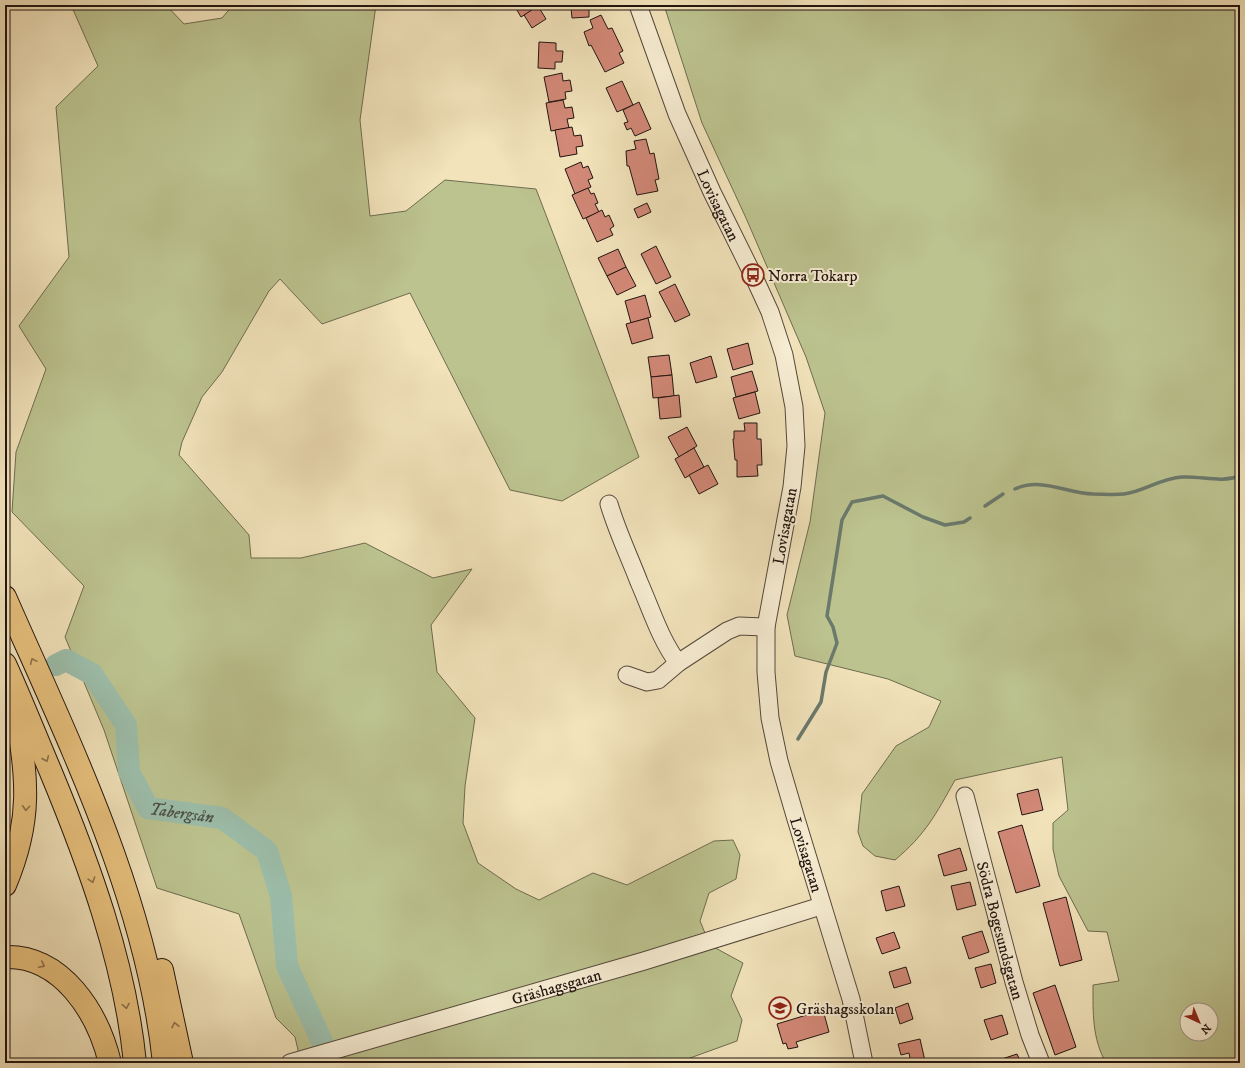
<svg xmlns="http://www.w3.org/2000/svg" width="1245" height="1068" font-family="'IM FELL DW Pica',serif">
	<rect width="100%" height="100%" fill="#f2e3bb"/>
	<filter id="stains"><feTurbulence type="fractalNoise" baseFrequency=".005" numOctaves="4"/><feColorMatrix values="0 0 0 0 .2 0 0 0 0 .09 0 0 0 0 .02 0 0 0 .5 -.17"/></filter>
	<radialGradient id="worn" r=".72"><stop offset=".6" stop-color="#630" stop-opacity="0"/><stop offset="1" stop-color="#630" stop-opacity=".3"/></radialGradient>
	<g fill="#bcc38f" stroke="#6e6c50" fill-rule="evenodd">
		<polygon points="71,5 166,5 184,24 222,18 233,5 376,5 360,120 370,216 406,211 445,180 536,189 639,457 562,501 510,490 410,293 322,324 280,279 269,291 222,372 202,397 182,442 179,455 249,535 251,558 301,558 365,543 433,578 472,569 431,625 437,672 475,718 465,786 463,823 478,863 516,889 539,900 593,873 627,885 714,841 733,840 740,855 736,879 709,893 700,921 710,945 743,963 731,996 742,1020 737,1041 690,1058 687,1063 301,1063 295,1037 276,1018 239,914 157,888 104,730 65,637 84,586 12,512 16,452 46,369 19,326 69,257 56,107 98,66"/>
		<path d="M664,5H1240V1063H1106C1092,1038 1093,1013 1093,985L1119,981L1107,932L1088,931L1059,876L1053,849V823L1068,810L1062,757L955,780C936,814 926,834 895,860L875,856L863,846L858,832L862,794L896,746L929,727L941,701L888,679L795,656L787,615L810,522L825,413L806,357L746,218L702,123ZM1187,1010H1211V1034H1187Z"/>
	</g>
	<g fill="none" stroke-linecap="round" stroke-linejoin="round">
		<g stroke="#6a7a6d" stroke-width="3.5">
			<path d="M1015,489C1041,477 1066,493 1093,494C1103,494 1114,495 1124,494C1143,492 1161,478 1182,477C1202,476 1221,483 1240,476"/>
			<polyline points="985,506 1003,494"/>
			<polyline points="798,739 821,702 826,672 837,643 833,627 827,616 842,520 852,502 883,496 923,517 945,525 964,522 970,518"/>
		</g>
		<path stroke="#9cbeab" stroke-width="22" id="s1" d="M56,665L66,660L92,674L126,725L129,772L148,808L222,818L267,851L281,896L287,966L332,1063"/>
	</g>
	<g fill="#d38978" stroke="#201410">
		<polygon points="514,5 534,5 536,8 521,17"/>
		<polygon points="567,5 589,5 589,17 572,18 571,8 567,8"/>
		<polygon points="538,6 546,19 532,28 524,15"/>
		<polygon points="601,15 608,29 612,28 623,51 619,53 624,63 605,72 591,45 589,46 584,32 593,28 590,20"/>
		<polygon points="539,42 556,43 556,51 563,51 562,62 555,62 555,69 538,68"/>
		<polygon points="562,73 563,81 570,80 572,91 565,92 566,99 549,102 544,77"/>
		<polygon points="622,81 633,105 617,112 606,88"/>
		<polygon points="563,100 565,108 572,107 574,118 567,119 569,128 551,131 546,103"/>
		<polygon points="639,102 651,129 635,136 631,128 627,130 624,123 628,122 623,110"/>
		<polygon points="572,127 574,136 581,135 583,146 576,147 577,154 560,157 555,130"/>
		<polygon points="646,139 650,154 654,153 659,179 655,180 658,191 637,195 629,166 627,166 626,151 636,149 634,141"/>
		<polygon points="581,162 583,168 588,166 593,178 588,180 591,187 575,194 565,169"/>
		<polygon points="588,188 591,194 594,193 598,203 595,204 599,212 583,219 572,195"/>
		<polygon points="647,203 651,212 638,218 634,209"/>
		<polygon points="602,210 605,217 609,215 614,226 610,229 613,235 597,242 586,218"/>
		<polygon points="656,246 671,277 656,284 641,254"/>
		<polygon points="618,249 626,267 607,276 598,258"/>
		<polygon points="626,267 636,286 617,295 607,276"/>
		<polygon points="675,284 690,315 675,322 659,292"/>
		<polygon points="645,295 651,317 631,323 625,301"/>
		<polygon points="648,318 653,338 632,344 626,324"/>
		<polygon points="748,343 753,364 733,370 727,349"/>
		<polygon points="669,355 672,375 651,377 648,357"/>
		<polygon points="711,356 717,377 696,383 690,363"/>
		<polygon points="752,371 758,391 736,397 731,377"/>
		<polygon points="672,375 674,396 653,398 651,377"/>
		<polygon points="755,392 760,413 739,419 733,398"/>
		<polygon points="679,395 681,417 660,419 658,398"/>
		<polygon points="744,423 757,423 757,439 761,439 762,465 757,465 758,476 737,477 737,460 735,460 733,439 734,439 734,431 745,431"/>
		<polygon points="687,427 697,446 679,457 668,437"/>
		<polygon points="694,448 704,467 685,478 675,459"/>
		<polygon points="708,465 718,484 699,494 689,475"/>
		<polygon points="1038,789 1043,810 1022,815 1017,794"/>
		<polygon points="1022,825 1040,886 1016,893 998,832"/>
		<polygon points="960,848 967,870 944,876 938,855"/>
		<polygon points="970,882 976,905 957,910 951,886"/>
		<polygon points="899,886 905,906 886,911 881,891"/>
		<polygon points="1066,897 1082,960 1060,966 1043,903"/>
		<polygon points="982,931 989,952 969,959 962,937"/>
		<polygon points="894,932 900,948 882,954 876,938"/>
		<polygon points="991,964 996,983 981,988 975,968"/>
		<polygon points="906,967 911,983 894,988 889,972"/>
		<polygon points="1055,985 1076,1047 1055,1055 1033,993"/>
		<polygon points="908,1003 913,1019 900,1024 895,1008"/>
		<polygon points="823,1010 829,1032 796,1042 798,1047 788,1049 786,1043 783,1044 777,1024"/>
		<polygon points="1002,1015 1008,1034 991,1040 984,1020"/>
		<polygon points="920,1039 925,1061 911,1063 909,1053 901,1055 898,1044"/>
		<polygon points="1017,1054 1021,1063 1003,1063 1002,1059"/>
	</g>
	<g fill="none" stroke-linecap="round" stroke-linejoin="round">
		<g stroke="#54483b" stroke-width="19">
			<g id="minor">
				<path id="s2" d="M638,5L677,114L712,192L753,275L770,312L784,355L794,407L796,446L792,487L766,627V672L770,718L779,761L796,819L851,999L864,1063"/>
				<path d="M609,504C617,531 629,556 639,582C651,609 660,639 678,663"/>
				<polyline points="627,675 647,682 658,680 678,663 727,631 739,626 766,627"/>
				<path id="s3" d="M965,796L1014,982L1030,1035L1041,1063"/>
				<path id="s4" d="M290,1063L644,961L821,906"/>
			</g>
		</g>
		<g stroke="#201410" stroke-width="24">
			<g id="highway">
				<path d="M5,597C70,745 147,899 164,1063"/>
				<path d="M5,664C21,699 35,735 50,770C89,864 125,962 135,1063"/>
				<path d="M5,885C33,819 27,778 16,710"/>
				<path d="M5,957C62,955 98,1013 110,1063"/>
				<polyline points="162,970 182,1063"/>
			</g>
		</g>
		<use href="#minor" stroke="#f7edd3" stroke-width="17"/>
		<use href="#highway" stroke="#e9c27e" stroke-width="22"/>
	</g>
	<defs><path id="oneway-chevron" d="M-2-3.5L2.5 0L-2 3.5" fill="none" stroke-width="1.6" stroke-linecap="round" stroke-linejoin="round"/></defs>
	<g stroke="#8f744c">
		<use href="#oneway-chevron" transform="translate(33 661) rotate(-114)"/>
		<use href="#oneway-chevron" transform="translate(46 759) rotate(67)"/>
		<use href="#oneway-chevron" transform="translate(26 808) rotate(94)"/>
		<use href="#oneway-chevron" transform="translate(92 880) rotate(72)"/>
		<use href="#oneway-chevron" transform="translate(42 965) rotate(27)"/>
		<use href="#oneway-chevron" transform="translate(126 1006) rotate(79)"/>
		<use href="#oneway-chevron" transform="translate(175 1025) rotate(-102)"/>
	</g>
	<defs>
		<g id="bus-ring" transform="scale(1.15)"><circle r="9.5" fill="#f7edd3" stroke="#8f2418" stroke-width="1.5"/><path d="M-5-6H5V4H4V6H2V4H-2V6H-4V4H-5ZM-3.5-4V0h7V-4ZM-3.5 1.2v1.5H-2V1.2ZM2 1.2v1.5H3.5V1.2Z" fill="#8f2418"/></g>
		<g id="school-ring" transform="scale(1.15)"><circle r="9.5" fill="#f7edd3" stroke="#8f2418" stroke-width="1.5"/><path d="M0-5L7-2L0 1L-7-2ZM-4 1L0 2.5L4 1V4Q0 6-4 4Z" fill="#8f2418"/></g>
	</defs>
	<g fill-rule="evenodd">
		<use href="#bus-ring" x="753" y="275"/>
		<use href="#school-ring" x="780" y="1008"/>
	</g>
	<g text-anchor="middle" stroke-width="4" stroke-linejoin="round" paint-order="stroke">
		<g font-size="16" fill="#201410" stroke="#f7edd3">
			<text dy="6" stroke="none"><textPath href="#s2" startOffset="216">Lovisagatan</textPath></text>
			<text transform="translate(784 526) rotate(-80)" y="6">Lovisagatan</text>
			<text dy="6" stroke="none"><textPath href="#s2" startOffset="888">Lovisagatan</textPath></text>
			<text dy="6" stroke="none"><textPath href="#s3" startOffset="139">Södra Bogesundsgatan</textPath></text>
			<text dy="6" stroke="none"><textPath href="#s4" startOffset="277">Gräshagsgatan</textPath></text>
		</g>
		<g font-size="16" fill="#201410" stroke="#f7edd3" text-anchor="start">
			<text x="768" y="281">Norra Tokarp</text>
			<text x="796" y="1014">Gräshagsskolan</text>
		</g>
		<g font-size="17" font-style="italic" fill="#4b5046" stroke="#f7edd3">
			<text dy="6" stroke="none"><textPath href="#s1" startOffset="224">Tabergsån</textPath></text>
		</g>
	</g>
	<rect width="1245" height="1068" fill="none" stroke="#f2e3bb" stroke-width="20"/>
	<rect x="6" y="6" width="1233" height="1056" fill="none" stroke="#201410" stroke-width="2"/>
	<rect x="10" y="10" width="1225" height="1048" fill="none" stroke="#201410"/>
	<g transform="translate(1199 1022) rotate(136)"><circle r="19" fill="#f7edd3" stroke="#a19685"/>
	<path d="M0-3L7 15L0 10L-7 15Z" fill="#8f2418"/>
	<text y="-6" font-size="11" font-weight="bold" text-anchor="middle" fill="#201410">N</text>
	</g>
	<rect width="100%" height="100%" filter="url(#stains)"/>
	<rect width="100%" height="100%" fill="url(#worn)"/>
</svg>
